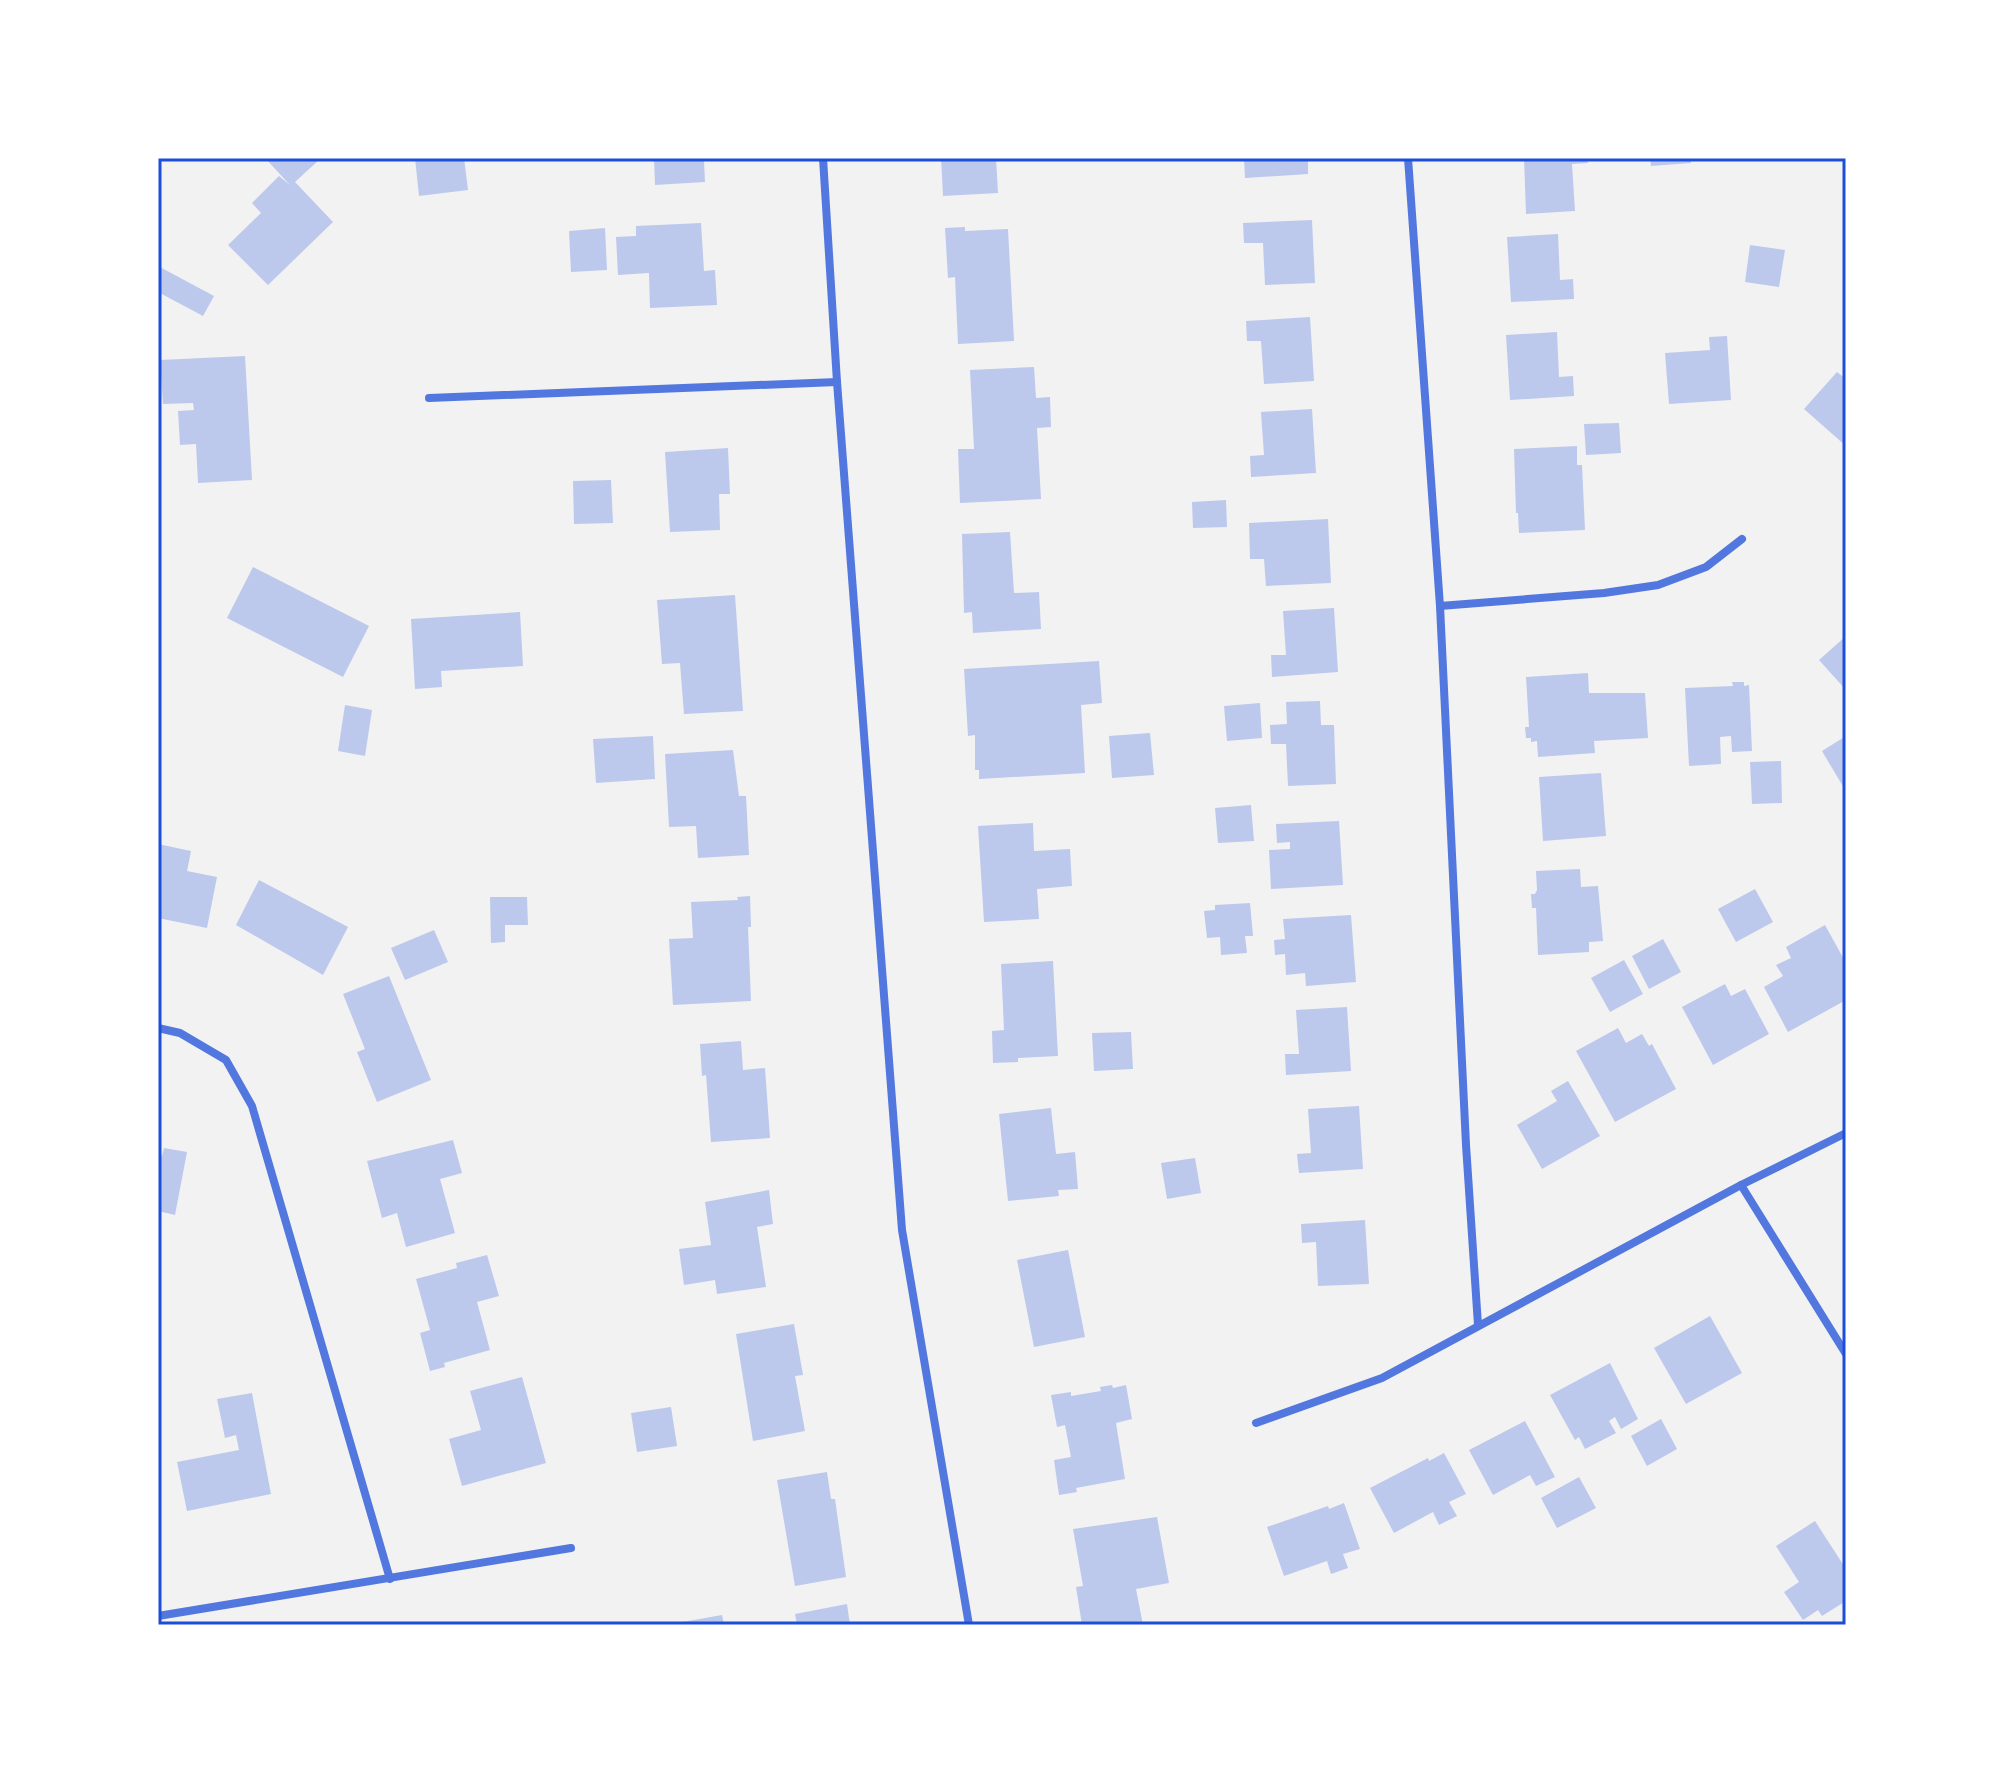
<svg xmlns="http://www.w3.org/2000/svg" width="2004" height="1783" font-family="'Nunito Sans',sans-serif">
	<rect width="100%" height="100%" fill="#f2f2f2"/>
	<g fill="#bdc9ec">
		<polygon points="265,158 321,158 295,182 333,222 268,285 228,245 261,213 252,203 279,176 290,185"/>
		<polygon points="415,158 464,158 468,190 419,196"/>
		<polygon points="654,158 709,158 710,161 704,161 705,182 655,185"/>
		<polygon points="941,158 996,158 998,193 943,196"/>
		<polygon points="1244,158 1308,158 1308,174 1245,178"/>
		<polygon points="1524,158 1587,158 1588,163 1572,164 1575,211 1526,214"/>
		<polygon points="1650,158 1691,158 1691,163 1651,166"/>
		<polygon points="1312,220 1315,283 1265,285 1263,243 1244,243 1243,223"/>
		<polygon points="701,223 704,271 715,270 717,305 650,308 649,273 618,275 616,237 636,236 636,226"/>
		<polygon points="965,227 965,231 1008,229 1014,341 958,344 955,277 948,278 945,228"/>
		<polygon points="605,228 607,270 571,272 569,231"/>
		<polygon points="1558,234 1560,280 1573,279 1574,299 1511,302 1507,237"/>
		<polygon points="1750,245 1785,250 1779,287 1745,282"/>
		<polygon points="158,266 214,296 203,316 158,292"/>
		<polygon points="1310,317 1314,381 1264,384 1261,341 1247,341 1246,321"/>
		<polygon points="1557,332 1559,377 1573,376 1574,396 1510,400 1506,335"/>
		<polygon points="1727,336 1731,400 1669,404 1665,353 1710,350 1709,337"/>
		<polygon points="245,356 252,480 198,483 196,444 180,445 178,411 194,410 193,403 163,404 160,360"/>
		<polygon points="1034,367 1036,398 1050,397 1051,427 1037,428 1041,499 960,503 958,449 974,449 970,370"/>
		<polygon points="1837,372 1846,379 1846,446 1804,409"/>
		<polygon points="1312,409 1316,473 1251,477 1250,456 1264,455 1261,412"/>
		<polygon points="1619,423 1621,453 1586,455 1584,424"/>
		<polygon points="1577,446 1577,465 1582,465 1585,530 1519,533 1518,513 1516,513 1514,449"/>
		<polygon points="728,448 730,494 719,494 720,530 670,532 665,452"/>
		<polygon points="611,480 613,523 574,524 573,481"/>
		<polygon points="1226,500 1227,527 1193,528 1192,502"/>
		<polygon points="1328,519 1331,583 1266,586 1264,559 1250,559 1249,523"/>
		<polygon points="1010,532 1014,593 1039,592 1041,629 973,633 972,612 964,613 962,534"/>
		<polygon points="253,567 369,626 343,677 227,618"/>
		<polygon points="735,595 743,711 684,714 680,663 662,664 657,600"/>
		<polygon points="1334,608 1338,672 1272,677 1271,655 1286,655 1283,611"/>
		<polygon points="520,612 523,666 441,671 442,687 415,689 411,619"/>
		<polygon points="1846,636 1846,690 1819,660"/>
		<polygon points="1099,661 1102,703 1081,705 1085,773 979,779 979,770 975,770 975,735 968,736 964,669"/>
		<polygon points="1588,673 1589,693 1645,693 1648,738 1594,741 1595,753 1538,757 1537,741 1531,742 1531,738 1526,738 1525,727 1529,727 1526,677"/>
		<polygon points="1732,682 1744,682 1744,686 1749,685 1752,751 1732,752 1731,736 1720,737 1721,764 1689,766 1685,688 1733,686"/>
		<polygon points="1320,701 1321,725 1334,725 1336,784 1288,786 1286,744 1271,744 1270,725 1287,724 1286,702"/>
		<polygon points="1260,703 1262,738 1227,741 1224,706"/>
		<polygon points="345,705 372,710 365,756 338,751"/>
		<polygon points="1150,733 1154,775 1112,778 1109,736"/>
		<polygon points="653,736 655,779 596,783 593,739"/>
		<polygon points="1846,736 1846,787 1844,788 1822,751"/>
		<polygon points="733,750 739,796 746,796 749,855 698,858 696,826 669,827 665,754"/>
		<polygon points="1781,761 1782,803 1752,804 1750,762"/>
		<polygon points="1601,773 1606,836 1543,841 1539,777"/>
		<polygon points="1251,805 1254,841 1218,843 1215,808"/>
		<polygon points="1339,821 1343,885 1271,889 1269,850 1290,849 1290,842 1277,843 1276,824"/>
		<polygon points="1033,823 1034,851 1070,849 1072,886 1037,889 1039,919 984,922 978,826"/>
		<polygon points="158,844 191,851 187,871 217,877 207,928 158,918"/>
		<polygon points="1580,869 1581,887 1598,886 1603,941 1589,942 1589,952 1538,955 1536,908 1532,908 1531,894 1535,894 1537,890 1536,871"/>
		<polygon points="259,880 348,927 323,975 236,925"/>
		<polygon points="1755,889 1773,922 1736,942 1718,909"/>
		<polygon points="750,896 751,927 748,927 751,1001 673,1005 669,939 693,938 691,902 738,900 737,897"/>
		<polygon points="490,897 527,897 528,925 505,925 505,942 491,943"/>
		<polygon points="1250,903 1253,936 1245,936 1247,953 1221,955 1220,937 1207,938 1204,911 1215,910 1215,905"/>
		<polygon points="1351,915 1356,982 1306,986 1305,973 1286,975 1285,954 1275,955 1274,940 1285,939 1283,919"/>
		<polygon points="1825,925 1846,963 1846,1000 1788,1032 1764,987 1783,976 1776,965 1791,958 1786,947"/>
		<polygon points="434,930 448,962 405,980 391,948"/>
		<polygon points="1663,939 1681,972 1649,989 1632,956"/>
		<polygon points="1624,960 1643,994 1610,1012 1591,978"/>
		<polygon points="1053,961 1058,1056 1018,1058 1018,1062 993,1063 992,1031 1004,1030 1001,964"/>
		<polygon points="389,976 431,1080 377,1102 357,1052 365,1049 343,994"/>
		<polygon points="1725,984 1731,996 1745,989 1769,1034 1713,1065 1682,1007"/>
		<polygon points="1347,1007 1351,1071 1286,1075 1285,1054 1299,1054 1296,1010"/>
		<polygon points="1618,1028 1626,1043 1642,1034 1649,1046 1652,1044 1676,1089 1615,1122 1576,1051"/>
		<polygon points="1131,1032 1133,1069 1094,1071 1092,1033"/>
		<polygon points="741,1041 743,1070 765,1068 770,1138 711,1142 706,1075 702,1076 700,1044"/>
		<polygon points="1568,1081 1600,1136 1542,1169 1517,1125 1557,1101 1551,1091"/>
		<polygon points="1359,1106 1363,1169 1299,1173 1297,1154 1311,1153 1308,1109"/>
		<polygon points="1051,1108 1056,1154 1075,1152 1078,1189 1058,1190 1059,1196 1008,1201 999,1114"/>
		<polygon points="453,1140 462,1173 440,1179 455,1233 406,1247 397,1213 382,1218 367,1161"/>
		<polygon points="164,1148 187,1152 175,1215 158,1211 158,1155 162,1156"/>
		<polygon points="1195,1158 1201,1193 1167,1199 1161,1163"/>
		<polygon points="769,1190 773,1224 757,1227 766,1287 717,1294 715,1280 684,1285 679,1249 711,1245 705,1202"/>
		<polygon points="1365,1220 1369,1284 1318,1286 1316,1242 1302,1243 1301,1224"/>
		<polygon points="1068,1250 1085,1337 1034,1347 1017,1260"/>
		<polygon points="487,1255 499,1296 477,1302 490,1350 444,1363 445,1367 430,1371 420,1333 430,1330 416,1279 457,1268 456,1263"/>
		<polygon points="1710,1316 1742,1373 1686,1404 1654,1348"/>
		<polygon points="794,1324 803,1375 795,1376 805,1431 753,1441 736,1334"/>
		<polygon points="1610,1363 1638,1419 1621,1429 1615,1417 1609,1421 1616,1433 1585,1449 1579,1437 1575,1440 1550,1395"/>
		<polygon points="522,1377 546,1463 462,1486 449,1439 481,1430 470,1391"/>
		<polygon points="1112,1385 1113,1388 1126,1385 1132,1419 1116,1423 1125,1479 1076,1488 1077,1492 1059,1495 1054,1460 1071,1457 1065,1425 1057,1427 1051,1395 1071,1392 1071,1396 1101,1391 1100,1387"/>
		<polygon points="252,1393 271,1494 187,1511 177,1462 239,1450 236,1435 225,1438 217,1399"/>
		<polygon points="671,1407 677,1446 637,1452 631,1413"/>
		<polygon points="1661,1419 1677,1449 1647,1466 1631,1436"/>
		<polygon points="1525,1421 1555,1477 1536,1486 1530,1475 1493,1495 1469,1450"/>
		<polygon points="1444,1453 1466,1494 1449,1502 1457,1516 1439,1525 1433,1512 1394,1533 1370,1488 1428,1458 1429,1461"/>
		<polygon points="827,1472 831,1499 835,1499 846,1577 795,1586 777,1480"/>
		<polygon points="1579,1477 1596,1508 1557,1528 1541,1498"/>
		<polygon points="1344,1503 1360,1549 1343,1554 1348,1568 1331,1574 1327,1561 1284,1576 1267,1527 1328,1506 1329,1509"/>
		<polygon points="1157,1517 1169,1583 1136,1589 1143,1625 1082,1625 1076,1587 1083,1586 1073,1529"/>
		<polygon points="1815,1521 1846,1569 1846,1601 1822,1616 1818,1610 1803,1620 1784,1592 1799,1582 1776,1546"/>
		<polygon points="847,1604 850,1625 797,1625 795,1614"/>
		<polygon points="722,1615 724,1625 678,1625 677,1623"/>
	</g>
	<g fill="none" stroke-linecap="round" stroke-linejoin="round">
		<g stroke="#5277de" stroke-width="8">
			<polyline points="823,158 837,382 902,1230 969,1625"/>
			<polyline points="1408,158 1440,606 1466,1145 1478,1325"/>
			<polyline points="429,398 837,382"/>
			<polyline points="1440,606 1604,593 1658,585 1706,567 1742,539"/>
			<polyline points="158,1028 180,1033 226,1060 252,1106 390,1579"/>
			<polyline points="1741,1185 1846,1354"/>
			<polyline points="1256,1423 1382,1378 1741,1185 1846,1133"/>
			<polyline points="158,1616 571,1548"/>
		</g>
	</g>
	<rect width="2004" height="1783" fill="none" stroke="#ffffff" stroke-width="320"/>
	<rect x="160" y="160" width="1684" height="1463" fill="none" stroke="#1d4ed8" stroke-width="3"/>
</svg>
